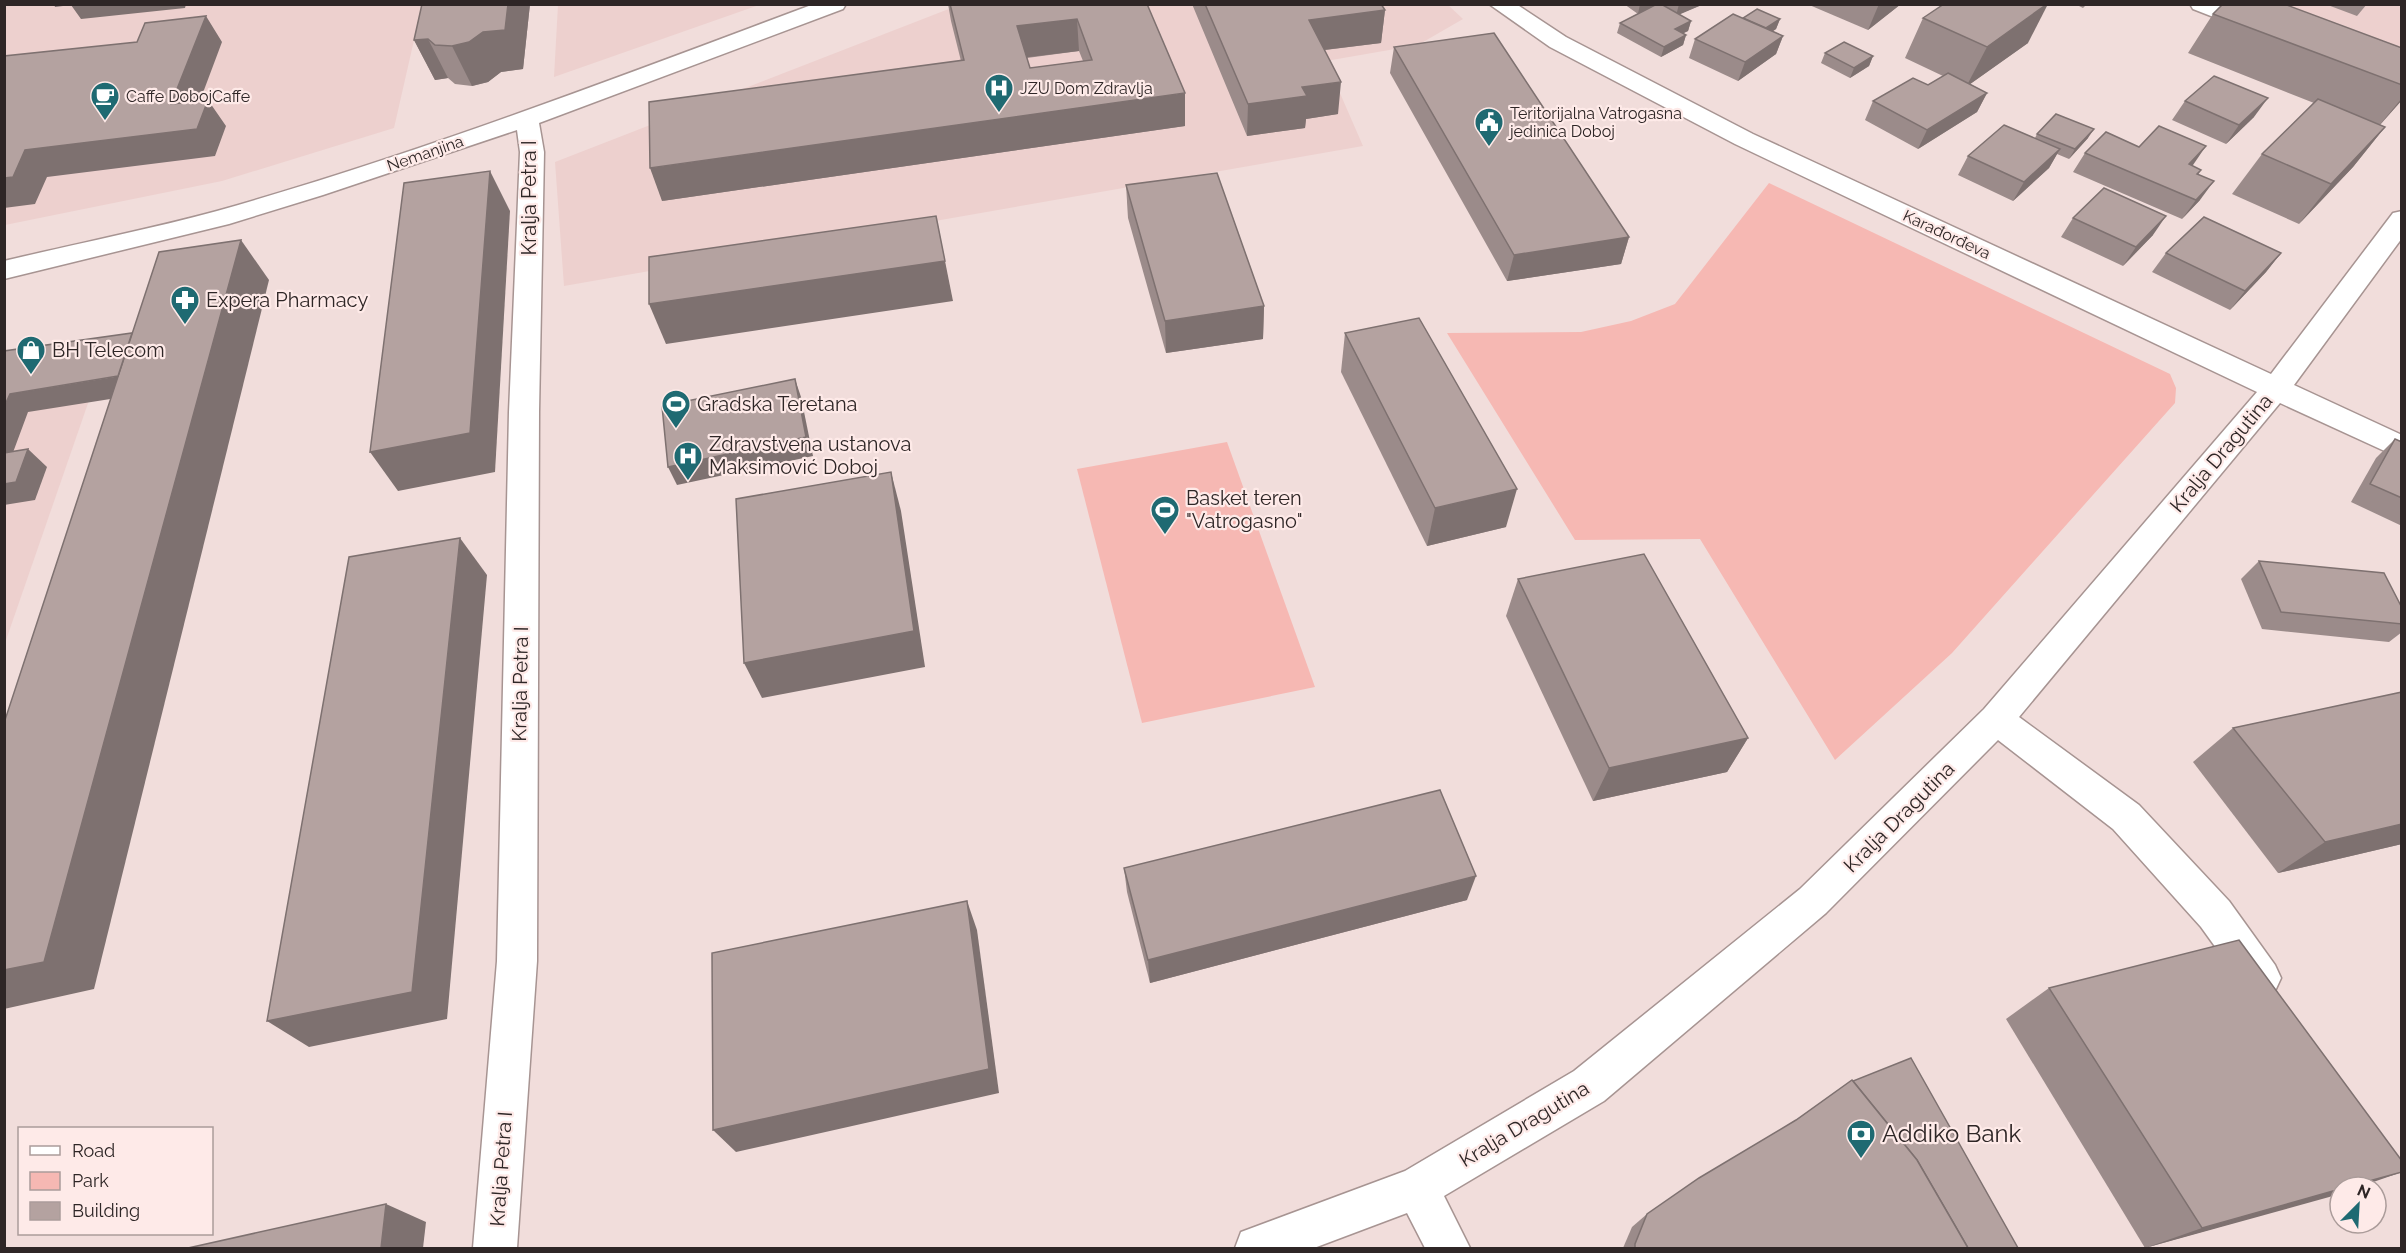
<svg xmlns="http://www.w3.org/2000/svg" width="2406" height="1253" font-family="Raleway,sans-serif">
	<rect width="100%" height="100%" fill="#f1dddb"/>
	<g fill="#edd0ce">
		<polygon points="1447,4 1463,19 1418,45 1326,61 1363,146 564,286 555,162 959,5"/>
		<polygon points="5,5 422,5 394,128 222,181 5,225"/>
		<polygon points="558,5 558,4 759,5 554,77"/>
		<polygon points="2228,5 2401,5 2401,70"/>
		<polygon points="104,357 5,643 5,372"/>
	</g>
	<g fill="#f6b8b3">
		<polygon points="1769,183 2170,374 2176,388 2175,403 1952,653 1835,760 1700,539 1575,540 1447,333 1581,332 1631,321 1675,304"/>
		<polygon points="1227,442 1315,687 1142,723 1077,469"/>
	</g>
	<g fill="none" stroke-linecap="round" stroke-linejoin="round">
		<g stroke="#a79492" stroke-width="3">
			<g id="minor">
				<path d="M814,4H846L843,9L539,123L544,152L539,412L537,961L517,1248H473L497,961L509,412L520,152L517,130L323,195L229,224L4,279V261C75,244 147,230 217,211C419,154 616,78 814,4Z"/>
				<polygon points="1489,4 1516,4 1566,37 1753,134 2271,374 2393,213 2402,211 2402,238 2294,385 2402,435 2402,459 2280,403 2019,717 2139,805 2229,901 2275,965 2281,978 2275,991 2261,997 2247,991 2201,927 2113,829 1998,740 1826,913 1604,1101 1444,1196 1470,1248 1425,1248 1407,1213 1314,1248 1235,1248 1241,1232 1405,1171 1574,1071 1800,889 1984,709 2257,392 1735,144 1550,47"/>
				<polygon points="2190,4 2222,4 2268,22 2271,27 2268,32 2260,34 2252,32 2193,9"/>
			</g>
		</g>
		<use href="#minor" fill="#fff" fill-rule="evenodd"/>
	</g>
	<g fill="#9b8b8a" fill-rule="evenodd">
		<polygon points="422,4 530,4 523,69 501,72 488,82 472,86 455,84 448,78 435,80 414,40"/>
		<path d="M948,4H1147L1185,126L662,201L961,61L951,21ZM1079,51L1083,61L1030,68L1027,58Z"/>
		<polygon points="1192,4 1381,4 1385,10 1381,43 1325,50 1338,114 1306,119 1305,128 1247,136"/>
		<polygon points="1624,4 1704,4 1679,14 1691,21 1688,31 1683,33 1686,35 1683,45 1661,57 1617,33 1620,23 1644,11 1638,14"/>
		<polygon points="1807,4 1901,4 1868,30"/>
		<polygon points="2075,4 2087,4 2083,8"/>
		<polygon points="2325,4 2367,4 2357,16"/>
		<polygon points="2213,14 2402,48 2402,100 2380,125 2385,127 2353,167 2299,224 2232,194 2262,154 2314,103 2188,53"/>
		<polygon points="1743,18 1780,19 1776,29 1773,31 1783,36 1776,54 1738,81 1689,58 1695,39"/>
		<polygon points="1923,18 2028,43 1970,84 1987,93 1977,112 1918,149 1865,120 1873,101 1928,85 1943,76 1905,58"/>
		<polygon points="1394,47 1629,237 1621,264 1507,281 1390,73"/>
		<polygon points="1825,53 1873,56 1869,66 1850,78 1821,63"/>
		<polygon points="2185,101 2254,117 2226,144 2172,120"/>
		<polygon points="2037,134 2088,138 2069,159 2057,154 2049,168 2013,201 1958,175 1968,156 2035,138"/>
		<polygon points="2139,147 2201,170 2198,175 2200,200 2182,219 2073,172 2085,153"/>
		<polygon points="1126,185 1264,306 1263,339 1166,353 1128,218"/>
		<polygon points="2073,218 2153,235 2123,266 2061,237"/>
		<polygon points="2166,253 2281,253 2266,272 2230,310 2152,272"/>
		<polygon points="1345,333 1506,527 1427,546 1341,372"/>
		<polygon points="2395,439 2402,442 2402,526 2351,502 2376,458"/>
		<polygon points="2259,561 2402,608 2402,632 2389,642 2262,629 2241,579"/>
		<polygon points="1518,579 1748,738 1727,772 1593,801 1506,616"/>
		<polygon points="2402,692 2402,844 2278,873 2193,762 2233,728"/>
		<polygon points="1124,868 1467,900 1150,983 1127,892"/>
		<polygon points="2049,988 2359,1187 2145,1248 2006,1019"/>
		<polygon points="1647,1214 2018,1248 1623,1248 1632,1227"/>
	</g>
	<g fill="#7e7170">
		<polygon points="54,4 186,4 185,8 81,19 71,5 55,7"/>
		<polygon points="508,4 530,4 523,69 501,72 488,82 472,86 452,46"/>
		<polygon points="1640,4 1660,4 1638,14"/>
		<polygon points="1679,4 1704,4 1676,16"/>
		<polygon points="1879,4 1901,4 1868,30"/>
		<polygon points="2047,4 2048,4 2028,43 1966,87 1987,47"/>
		<polygon points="1385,10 1381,43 1307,52 1309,20"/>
		<polygon points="206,16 222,42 189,130 208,100 226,126 215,156 47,177 35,204 4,208 4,178 25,150 171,104"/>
		<polygon points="1077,19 1079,51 1021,58 1017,26"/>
		<polygon points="1780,19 1776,29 1758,41 1762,31"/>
		<polygon points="1691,21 1688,31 1672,39 1675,29"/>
		<polygon points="1686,35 1683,45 1661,57 1664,47"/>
		<polygon points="1783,36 1776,54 1738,81 1745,62"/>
		<polygon points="428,39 448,78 435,80 414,40"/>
		<polygon points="1873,56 1869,66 1850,78 1854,68"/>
		<polygon points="1341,82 1338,114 1306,119 1305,128 1247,136 1248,104 1302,87"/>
		<polygon points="1185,93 1185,126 662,201 650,168"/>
		<polygon points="1987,93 1977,112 1918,149 1927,130"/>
		<polygon points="2268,98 2254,117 2226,144 2239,125"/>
		<polygon points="2402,98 2402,100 2377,128"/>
		<polygon points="2385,127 2353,167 2299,224 2331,184"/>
		<polygon points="2094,129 2088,138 2069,159 2075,149"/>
		<polygon points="2206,146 2193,165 2176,183 2189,164"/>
		<polygon points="2060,149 2049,168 2013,201 2024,182"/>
		<polygon points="490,171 510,211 495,472 398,491 370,452"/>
		<polygon points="2214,181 2200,200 2182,219 2196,200"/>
		<polygon points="936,216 953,301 666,344 649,304"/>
		<polygon points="2166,216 2153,235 2123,266 2136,247"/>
		<polygon points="1629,237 1621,264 1507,281 1514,255"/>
		<polygon points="241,240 269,280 94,989 4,1009 4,970"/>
		<polygon points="2281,253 2266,272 2230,310 2245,291"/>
		<polygon points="1264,306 1263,339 1166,353 1165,321"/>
		<polygon points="145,372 161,391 28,412 5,474 4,407 10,394"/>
		<polygon points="795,379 801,397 813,456 677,485 668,467"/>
		<polygon points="28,449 47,467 35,500 4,505 4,484"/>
		<polygon points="891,472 901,511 925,667 762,698 744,663"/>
		<polygon points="1517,489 1506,527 1427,546 1435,508"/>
		<polygon points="460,538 487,575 447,1019 309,1047 267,1021"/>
		<polygon points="1748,738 1727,772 1593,801 1609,768"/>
		<polygon points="2402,824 2402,844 2278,873 2325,842"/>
		<polygon points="1476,876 1467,900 1150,983 1148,960"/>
		<polygon points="967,901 977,930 999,1093 736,1152 713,1130"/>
		<polygon points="2402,1172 2359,1187 2347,1187"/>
		<polygon points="2340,1189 2340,1194 2145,1248 2202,1228"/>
		<polygon points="386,1204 426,1222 423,1248 381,1248"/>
	</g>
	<g fill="#b4a2a0" stroke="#7e7170" stroke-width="1.5" fill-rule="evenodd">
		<polygon points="422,4 508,4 505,30 483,32 469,42 452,46 435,45 428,39 414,40"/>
		<path d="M950,4H1147L1185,93L650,168L649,102L964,60ZM1077,19L1092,60L1030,68L1017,26Z"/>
		<polygon points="1205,4 1381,4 1385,10 1309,20 1341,82 1302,87 1307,96 1248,104"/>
		<polygon points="1657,4 1661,4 1691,21 1675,29 1686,35 1664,47 1620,23"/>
		<polygon points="1944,4 2047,4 1987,47 1923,18"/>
		<polygon points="2223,4 2284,4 2402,48 2402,85 2213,14"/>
		<polygon points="1757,9 1780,19 1766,28 1743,18"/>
		<polygon points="1733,14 1783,36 1745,62 1695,39"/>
		<polygon points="206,16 171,104 208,100 197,129 25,150 13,177 4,178 4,56 137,42 145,23"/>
		<polygon points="1494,33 1629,237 1514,255 1394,47"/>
		<polygon points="1844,42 1873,56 1854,68 1825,53"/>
		<polygon points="1948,73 1987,93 1927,130 1873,101 1913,78 1928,85"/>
		<polygon points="2214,76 2268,98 2239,125 2185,101"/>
		<polygon points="2318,99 2385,127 2331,184 2262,154"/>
		<polygon points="2056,114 2094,129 2075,149 2037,134"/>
		<polygon points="2004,125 2060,149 2024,182 1968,156"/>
		<polygon points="2159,126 2206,146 2189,164 2201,170 2197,174 2214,181 2196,200 2085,153 2106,132 2139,147"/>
		<polygon points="490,171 470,433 370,452 404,183"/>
		<polygon points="1217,173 1264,306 1165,321 1126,185"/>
		<polygon points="2104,188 2166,216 2136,247 2073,218"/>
		<polygon points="936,216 945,261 649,304 649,257"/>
		<polygon points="2204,217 2281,253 2245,291 2166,253"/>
		<polygon points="241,240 44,962 4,970 4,723 159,252"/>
		<polygon points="1419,318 1517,489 1435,508 1345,333"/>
		<polygon points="132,333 118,376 10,394 4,407 4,351"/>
		<polygon points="795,379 806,437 668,467 662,406"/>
		<polygon points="2395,439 2402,442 2402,498 2370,484"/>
		<polygon points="28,449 16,482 4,484 4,453"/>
		<polygon points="891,472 914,631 744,663 736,499"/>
		<polygon points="460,538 412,992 267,1021 349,557"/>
		<polygon points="1644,554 1748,738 1609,768 1518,579"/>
		<polygon points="2259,561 2384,573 2402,608 2402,624 2281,612"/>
		<polygon points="2402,692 2402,824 2325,842 2233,728"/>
		<polygon points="1440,790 1476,876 1148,960 1124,868"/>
		<polygon points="967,901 989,1069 713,1130 712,953"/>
		<polygon points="2239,940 2402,1161 2402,1172 2347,1187 2340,1187 2340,1189 2202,1228 2049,988"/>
		<polygon points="1911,1058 2018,1248 1968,1248 1917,1160 1853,1081"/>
		<polygon points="1852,1080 1917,1160 1968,1248 1635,1248 1635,1244 1647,1214 1699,1178 1796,1120"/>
		<polygon points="386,1204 381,1248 188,1248"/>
	</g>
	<defs>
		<g id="hospital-pin" transform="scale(1.5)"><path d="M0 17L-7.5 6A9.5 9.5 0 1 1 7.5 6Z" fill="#1f6a72" stroke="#feeae8"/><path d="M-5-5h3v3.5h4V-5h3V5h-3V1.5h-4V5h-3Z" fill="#fff"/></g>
		<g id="cafe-pin" transform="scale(1.5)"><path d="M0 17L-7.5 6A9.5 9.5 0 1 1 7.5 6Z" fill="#1f6a72" stroke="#feeae8"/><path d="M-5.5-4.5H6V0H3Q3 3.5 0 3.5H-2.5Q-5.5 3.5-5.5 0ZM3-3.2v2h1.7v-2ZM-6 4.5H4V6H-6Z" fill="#fff"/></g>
		<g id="civic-pin" transform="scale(1.5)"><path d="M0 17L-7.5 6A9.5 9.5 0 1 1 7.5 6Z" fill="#1f6a72" stroke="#feeae8"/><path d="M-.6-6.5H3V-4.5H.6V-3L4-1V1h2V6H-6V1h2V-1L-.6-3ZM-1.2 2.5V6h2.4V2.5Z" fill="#fff"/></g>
		<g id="pharmacy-pin" transform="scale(1.5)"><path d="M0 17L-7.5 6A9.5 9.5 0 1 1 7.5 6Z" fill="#1f6a72" stroke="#feeae8"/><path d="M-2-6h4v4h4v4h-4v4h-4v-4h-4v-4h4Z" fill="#fff"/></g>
		<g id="shop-pin" transform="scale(1.5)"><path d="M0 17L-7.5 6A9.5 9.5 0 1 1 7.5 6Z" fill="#1f6a72" stroke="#feeae8"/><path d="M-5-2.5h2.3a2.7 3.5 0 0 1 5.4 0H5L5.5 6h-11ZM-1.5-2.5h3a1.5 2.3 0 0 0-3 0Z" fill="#fff"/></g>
		<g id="stadium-pin" transform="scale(1.5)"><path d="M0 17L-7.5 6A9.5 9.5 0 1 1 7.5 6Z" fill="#1f6a72" stroke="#feeae8"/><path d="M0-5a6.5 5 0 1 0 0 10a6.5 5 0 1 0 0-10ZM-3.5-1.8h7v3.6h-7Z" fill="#fff"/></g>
		<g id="bank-pin" transform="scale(1.5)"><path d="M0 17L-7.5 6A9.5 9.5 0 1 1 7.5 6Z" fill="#1f6a72" stroke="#feeae8"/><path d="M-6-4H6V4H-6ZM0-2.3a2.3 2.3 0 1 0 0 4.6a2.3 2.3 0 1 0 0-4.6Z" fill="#fff"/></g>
	</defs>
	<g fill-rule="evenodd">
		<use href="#hospital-pin" x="999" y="88"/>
		<use href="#cafe-pin" x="105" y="96"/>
		<use href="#civic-pin" x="1489" y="122"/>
		<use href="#pharmacy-pin" x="185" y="300"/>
		<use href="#shop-pin" x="31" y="350"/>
		<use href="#stadium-pin" x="676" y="404"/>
		<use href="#hospital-pin" x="688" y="456"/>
		<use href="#stadium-pin" x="1165" y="510"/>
		<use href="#bank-pin" x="1861" y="1134"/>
	</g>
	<g text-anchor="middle" stroke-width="4.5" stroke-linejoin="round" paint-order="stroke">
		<g font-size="16" fill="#2e2626" stroke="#feeae8" text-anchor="start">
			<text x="1020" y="94">JZU Dom Zdravlja</text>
			<text x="126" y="102">Caffe DobojCaffe</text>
			<text x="1510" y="119">Teritorijalna Vatrogasna<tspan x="1510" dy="18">jedinica Doboj</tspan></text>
		</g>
		<g font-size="16" fill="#2e2626" stroke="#feeae8">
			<text transform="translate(425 153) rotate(-19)" y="6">Nemanjina</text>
			<text transform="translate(1947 234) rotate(25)" y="6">Karađorđeva</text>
		</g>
		<g font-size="20" fill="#2e2626" stroke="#feeae8">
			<text transform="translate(529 198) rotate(-90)" y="7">Kralja Petra I</text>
			<text transform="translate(2221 453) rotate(-50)" y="7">Kralja Dragutina</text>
			<text transform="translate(520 684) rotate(-89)" y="7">Kralja Petra I</text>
			<text transform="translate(1899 817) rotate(-45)" y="7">Kralja Dragutina</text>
			<text transform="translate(1524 1124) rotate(-31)" y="7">Kralja Dragutina</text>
			<text transform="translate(501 1169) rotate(-86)" y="7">Kralja Petra I</text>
		</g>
		<g font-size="20" fill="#2e2626" stroke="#feeae8" text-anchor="start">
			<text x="206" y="307">Expera Pharmacy</text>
			<text x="52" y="357">BH Telecom</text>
			<text x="697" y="411">Gradska Teretana</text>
			<text x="709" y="451">Zdravstvena ustanova<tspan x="709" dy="23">Maksimović Doboj</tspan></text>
			<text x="1186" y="505">Basket teren<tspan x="1186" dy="23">"Vatrogasno"</tspan></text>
		</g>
		<g font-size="24" fill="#2e2626" stroke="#feeae8" text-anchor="start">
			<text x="1882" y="1142">Addiko Bank</text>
		</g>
	</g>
	<rect width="2406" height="1253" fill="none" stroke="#2e2626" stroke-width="12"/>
	<rect x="18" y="1127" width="195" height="108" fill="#feeae8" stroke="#ab9c9a" stroke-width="1.5"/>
	<rect x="30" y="1146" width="30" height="9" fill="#ffffff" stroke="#ab9c9a" stroke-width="1.5"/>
	<text x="72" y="1157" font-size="18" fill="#2e2626">Road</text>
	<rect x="30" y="1172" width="30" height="18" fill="#f6b8b3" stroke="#ab9c9a" stroke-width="1.5"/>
	<text x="72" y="1187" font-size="18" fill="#2e2626">Park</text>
	<rect x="30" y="1202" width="30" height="18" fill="#b4a2a0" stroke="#ab9c9a" stroke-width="1.5"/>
	<text x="72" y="1217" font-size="18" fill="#2e2626">Building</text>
	<g transform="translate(2358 1205) rotate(24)"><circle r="28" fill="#feeae8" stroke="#ab9c9a" stroke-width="1.5"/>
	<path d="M0-4.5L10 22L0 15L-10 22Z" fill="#1f6a72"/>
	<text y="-9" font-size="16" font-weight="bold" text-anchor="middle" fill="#2e2626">N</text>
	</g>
</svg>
